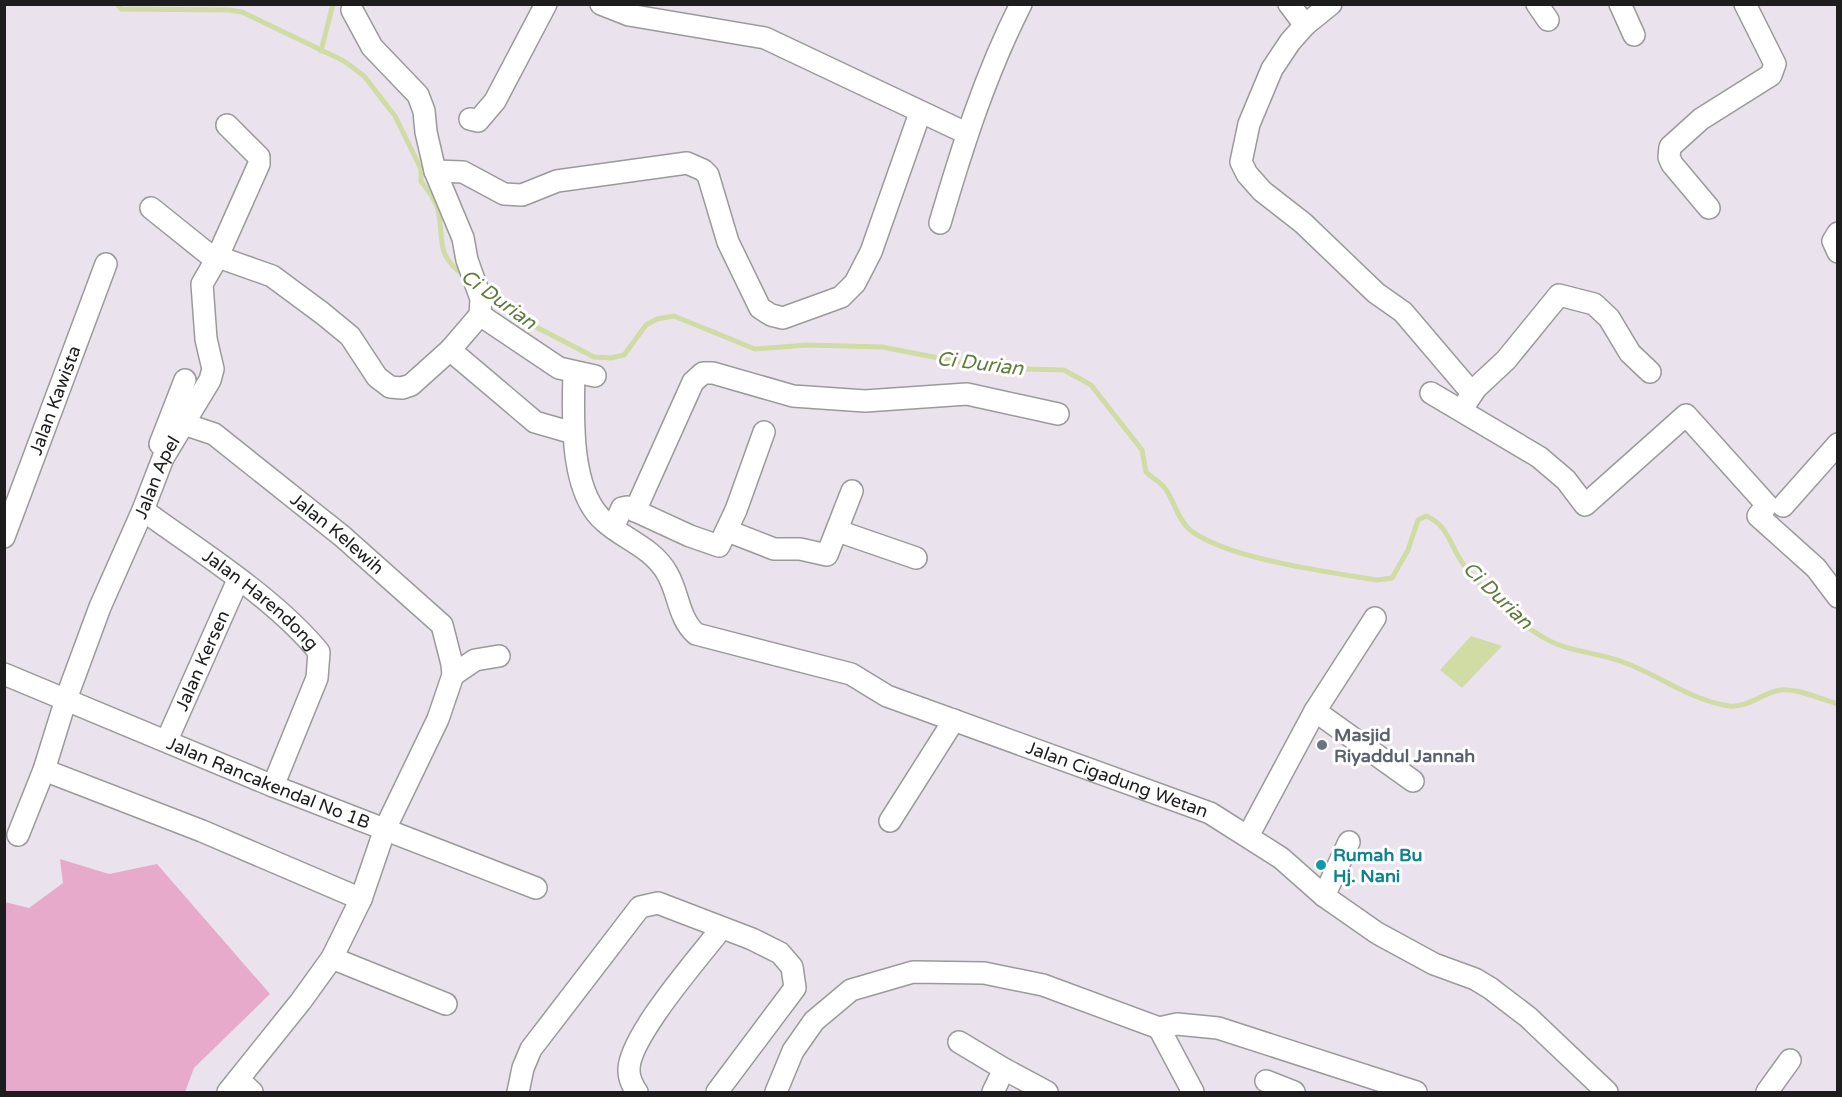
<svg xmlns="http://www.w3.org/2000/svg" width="1842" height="1097" font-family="'Varela Round',sans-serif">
	<rect width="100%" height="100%" fill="#eae3ee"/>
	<polygon fill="#e7aacb" points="60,859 109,874 157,864 270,994 194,1068 185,1092 5,1092 5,902 29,908 63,883"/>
	<polygon fill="#d1dba4" points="1471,636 1502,646 1462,688 1440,670"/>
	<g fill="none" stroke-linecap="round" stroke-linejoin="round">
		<g stroke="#d1dba4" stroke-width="5">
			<path d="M117,4L121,9L229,10L242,12L344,61L364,76L395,116L421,169V181C428,191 437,201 439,214C443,243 437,257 465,276"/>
			<polyline points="321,51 333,4"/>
			<path d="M485,289L538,328L594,357L611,358L624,355L646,325L657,319L674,316L755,349L807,345L882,347L990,368L1064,370L1091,385L1142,450L1146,472C1151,477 1159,481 1164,487C1174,499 1177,519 1190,530C1227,559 1329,572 1377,580L1392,578L1408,550L1418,520L1426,516C1449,525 1450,547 1464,565C1484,591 1512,619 1541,636C1565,652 1597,652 1623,662C1659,675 1690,700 1729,706C1748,708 1762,693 1780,690C1797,688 1821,699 1838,704"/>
		</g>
		<g stroke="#9a9a9a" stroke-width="24">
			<g id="minor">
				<polyline points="601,4 629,15 765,38 966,133"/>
				<polyline points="1289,4 1305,25 1331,4"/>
				<polyline points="1537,4 1548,20"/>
				<polyline points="1620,4 1634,35"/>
				<polyline points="1305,25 1290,42 1272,69 1249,124 1241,162 1247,174 1262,191 1303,223 1376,293 1403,312 1472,393"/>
				<polyline points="470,119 478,121 495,101 546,4"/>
				<polyline points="435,171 463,172 504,194 522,195 557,181 687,163 703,170 708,175 728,242 760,308 771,315 783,318 841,297 855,283 871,252 920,113"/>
				<polyline points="151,208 207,253 272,276 322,313 350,336 377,377 390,387 402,388 411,385 450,350 480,315 481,299 467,260 463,238 435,171 426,132 424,111 418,95 372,47 352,10"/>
				<polyline points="1709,208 1672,164 1669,157 1670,147 1701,119 1771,75 1775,64 1745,4"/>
				<path d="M940,223C962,148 985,75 1021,4"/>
				<polyline points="1838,233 1833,241 1838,252"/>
				<polyline points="480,315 559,368 595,376"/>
				<polyline points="450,350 535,422 573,433"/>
				<path id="s1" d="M574,373C573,414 569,491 604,521C625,540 652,547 667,573C679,593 678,618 696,634L851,674L887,696L1210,813L1281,858L1324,896L1377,933L1434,964L1475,979L1490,988L1528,1017L1607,1092"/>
				<polyline points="1431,393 1539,457 1566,480 1585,505 1686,415 1767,505 1758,516 1816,568 1838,597"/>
				<polyline points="1466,403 1476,388 1506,360 1559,295 1594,304 1609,318 1630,353 1650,372"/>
				<path id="s2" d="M184,424L214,434L342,536L442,625L452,664L453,675L438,719L385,829L361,899L332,958L301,1001L228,1092"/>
				<polyline points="160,444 185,380"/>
				<polyline points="1783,506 1838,444"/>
				<path id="s3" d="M143,510C199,551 275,598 319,652L317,678L273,786"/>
				<polyline points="635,511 693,382 703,373 713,373 793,396 865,401 967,394 1058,414"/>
				<polyline points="613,528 622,508 627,507 690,536 719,546 736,510 764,432"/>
				<polyline points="728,531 774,549 800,549 827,555 852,491"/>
				<polyline points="838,531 916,558"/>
				<path id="s4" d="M4,537L106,264"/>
				<path id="s5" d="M4,674L273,786L536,888"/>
				<polyline points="453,675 475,660 499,656"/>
				<polyline points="1315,711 1413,781"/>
				<path id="s6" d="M167,740L238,580"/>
				<polyline points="44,770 202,831 361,899"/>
				<polyline points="890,821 954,720"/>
				<path id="s7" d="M18,835L44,770L66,699L100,607L143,510L163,458L210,380L213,369L206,339L202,284L217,258L259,164V157L227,125"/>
				<polyline points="1248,836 1315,711 1375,618"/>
				<polyline points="1324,896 1349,842"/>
				<polyline points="332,958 446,1004"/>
				<polyline points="959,1042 1004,1069 993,1092"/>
				<polyline points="1004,1069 1047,1092"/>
				<polyline points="239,1080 252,1092"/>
				<polyline points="1266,1081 1294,1092"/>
				<polyline points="518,1092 523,1068 531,1049 640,907 658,903 752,939 780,953 792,967 795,988 717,1092"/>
				<path d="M637,1092C633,1087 629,1078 629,1071C627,1039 700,956 721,929"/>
				<polyline points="776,1092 793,1051 814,1021 851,990 913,972 984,973 1043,985 1159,1028"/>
				<polyline points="1193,1092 1159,1028 1177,1024 1218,1028 1416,1092"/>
				<polyline points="1767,1092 1790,1060"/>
			</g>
		</g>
		<use href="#minor" stroke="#fff" stroke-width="21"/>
	</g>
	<circle fill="#6b7280" stroke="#fff" stroke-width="2" cx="1322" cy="745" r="6"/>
	<circle fill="#0f9aa8" stroke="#fff" stroke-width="2" cx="1321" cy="865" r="6"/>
	<g text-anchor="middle" stroke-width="6" stroke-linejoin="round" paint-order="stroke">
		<g font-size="18" fill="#1d1d1d" stroke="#fff">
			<text dy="6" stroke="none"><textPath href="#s4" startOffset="146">Jalan Kawista</textPath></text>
			<text dy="6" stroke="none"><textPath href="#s7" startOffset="384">Jalan Apel</textPath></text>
			<text dy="6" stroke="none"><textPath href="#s2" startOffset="190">Jalan Kelewih</textPath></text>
			<text dy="6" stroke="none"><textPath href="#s3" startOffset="148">Jalan Harendong</textPath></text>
			<text dy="6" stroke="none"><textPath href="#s6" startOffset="87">Jalan Kersen</textPath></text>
			<text dy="6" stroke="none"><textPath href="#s1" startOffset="753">Jalan Cigadung Wetan</textPath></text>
			<text dy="6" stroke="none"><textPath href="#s5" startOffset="286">Jalan Rancakendal No 1B</textPath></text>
		</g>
		<g font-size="18" font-weight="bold" fill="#5b616d" stroke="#fff" text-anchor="start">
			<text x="1334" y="741">Masjid<tspan x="1334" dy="21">Riyaddul Jannah</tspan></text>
		</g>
		<g font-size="18" font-weight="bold" fill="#0d838f" stroke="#fff" text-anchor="start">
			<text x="1333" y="861">Rumah Bu<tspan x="1333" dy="21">Hj. Nani</tspan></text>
		</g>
		<g font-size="20" font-style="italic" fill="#5e7b3a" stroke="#fff">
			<text transform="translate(499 299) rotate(36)" y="7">Ci Durian</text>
			<text transform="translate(980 363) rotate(7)" y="7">Ci Durian</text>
			<text transform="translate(1498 595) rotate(44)" y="7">Ci Durian</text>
		</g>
	</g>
	<rect width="1842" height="1097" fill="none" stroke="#1d1d1d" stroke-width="12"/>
</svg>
